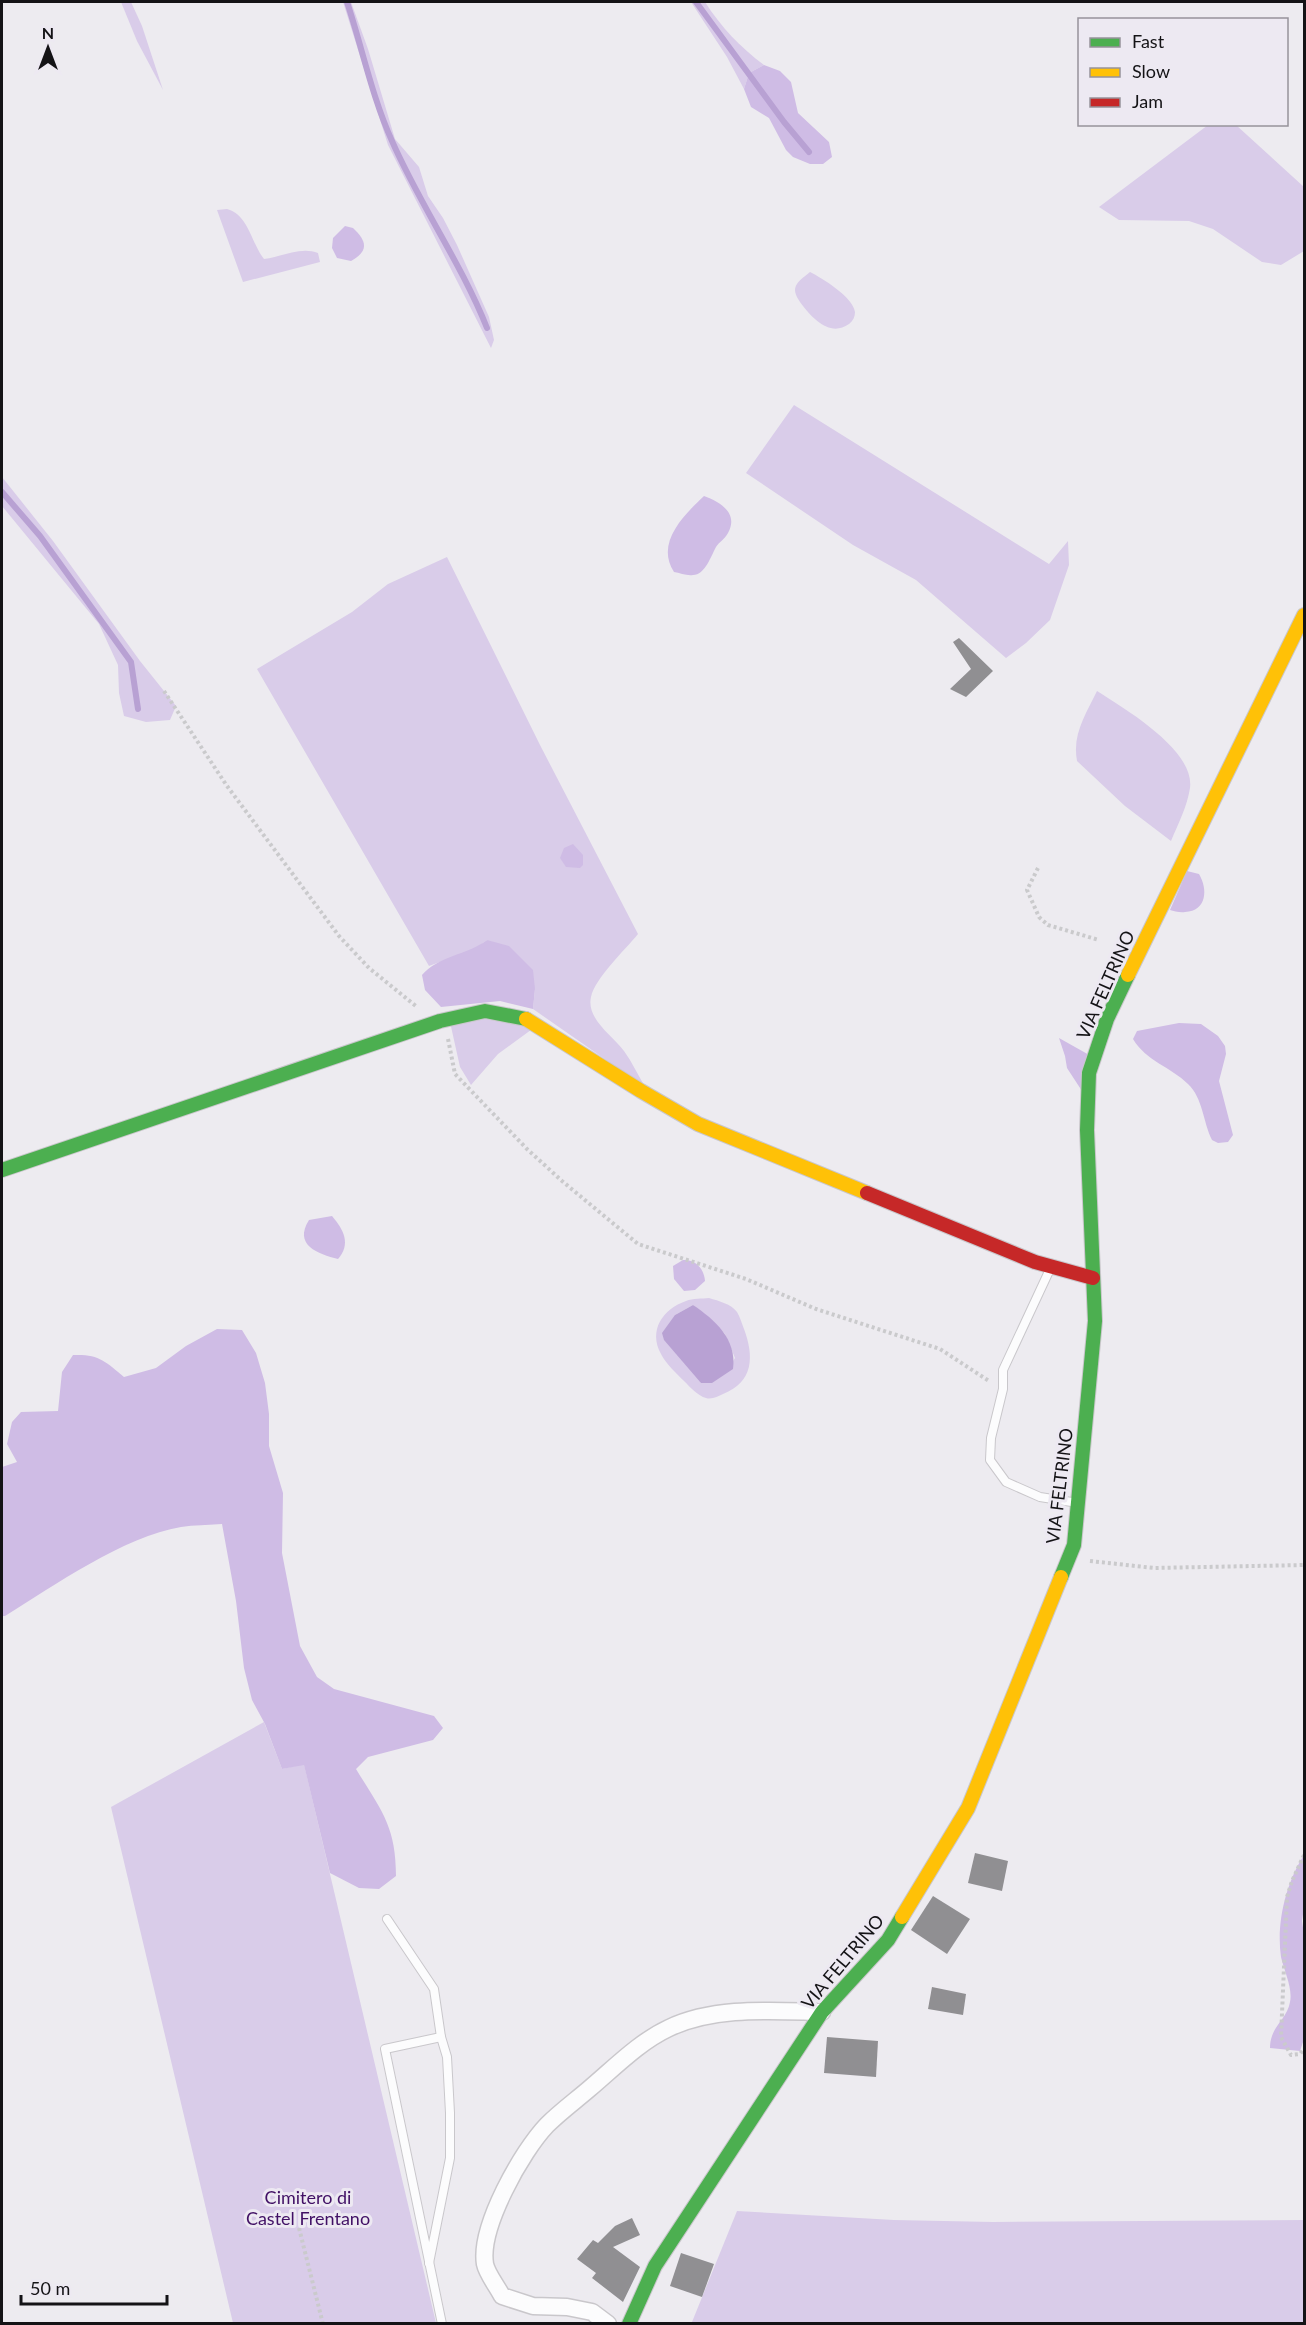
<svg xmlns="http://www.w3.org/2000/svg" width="1306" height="2325" font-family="Lato,sans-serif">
	<rect width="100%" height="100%" fill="#edebf0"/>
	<g fill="#d9cce9" fill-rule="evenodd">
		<polygon points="121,2 131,2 142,26 163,90 137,41"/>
		<polygon points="343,2 351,2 368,49 395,139 419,167 428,196 443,218 457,245 489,317 494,340 491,348 388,145"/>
		<path d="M691,2H705C721,27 740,47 764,65L749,73L744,89L727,57Z"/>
		<polygon points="1208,125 1236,125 1304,187 1304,251 1281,265 1262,262 1213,229 1189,221 1119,220 1099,207"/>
		<path d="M227,209C249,215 251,243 264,259C281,257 301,246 318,253L320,262L243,282L217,210Z"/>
		<path d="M810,272C822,278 853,297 855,312C855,317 853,321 849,324C831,337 814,320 803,306C789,288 795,284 810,272Z"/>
		<polygon points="794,405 1049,564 1068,541 1069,565 1050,620 1026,643 1006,658 916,580 853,545 746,473"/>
		<polygon points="2,477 53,541 140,661 176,706 170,720 146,722 124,716 119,693 118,665 99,624 2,506"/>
		<path d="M447,557L540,745L638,934C625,950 595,978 591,997C586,1019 613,1036 624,1051C632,1062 638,1075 645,1087L533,1009L535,989L487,940L475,949L429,966L257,669L352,612L388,584Z"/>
		<path d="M1097,691C1125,709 1195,750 1190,788C1187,807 1178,824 1171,841L1125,806L1077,761C1072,734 1086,714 1097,691Z"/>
		<polygon points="495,1014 535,1027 498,1054 471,1085 460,1067 450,1022"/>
		<path d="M709,1298C719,1301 731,1304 737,1312C740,1317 742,1324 744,1329C754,1356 754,1382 723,1394C718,1396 712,1400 706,1398C698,1396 690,1387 684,1381C676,1373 666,1364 661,1354C648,1330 663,1309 686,1301C693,1298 702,1299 709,1298ZM693,1305L725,1334L735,1358C725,1373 720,1382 701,1383L675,1315Z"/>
		<polygon points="264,1722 282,1769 304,1764 436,2323 233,2323 111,1807"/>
		<polygon points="737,2211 894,2220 993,2222 1304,2220 1304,2323 696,2323 692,2322"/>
	</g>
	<g fill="#cfbce5">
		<polygon points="764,65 780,71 791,82 798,113 829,142 832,157 823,164 810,164 793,157 786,150 769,118 751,107 744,89 749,73"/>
		<path d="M345,226L353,228C367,241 369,251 351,261L337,258L332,248L333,238Z"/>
		<path d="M704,496C720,502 739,513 728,533C725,539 719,542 716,547C711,556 705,575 693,575C687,576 680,573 674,572C655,543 684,515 704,496Z"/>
		<polygon points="573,844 583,855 583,865 580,868 566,867 560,858 564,848"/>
		<path d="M1187,871L1199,874C1208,889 1207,911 1185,912C1180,913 1174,911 1170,910Z"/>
		<path d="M487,940L509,946L533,970L535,989L533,1009L500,1001L441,1007L425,990L422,975C438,956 467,955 487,940Z"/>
		<path d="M1179,1023L1201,1024L1218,1036L1225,1046L1226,1054L1219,1081L1233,1135L1228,1142L1218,1143L1212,1140C1203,1122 1203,1098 1188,1084C1171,1067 1146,1061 1133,1039L1137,1031Z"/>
		<polygon points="1059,1038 1091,1056 1082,1091 1067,1068 1065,1056"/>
		<path d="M332,1216C344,1230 351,1244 338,1259C318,1254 293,1245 309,1220Z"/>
		<path d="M683,1260C696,1259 704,1269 705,1281L695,1290L684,1291L674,1279L673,1266Z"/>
		<path d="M217,1329L242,1330L256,1353L265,1383L269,1414V1446L283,1493L282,1553L300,1646L317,1677L334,1689L434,1716L443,1728L433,1740L368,1757L356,1769C381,1810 396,1826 396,1876L379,1889L359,1888L330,1873L304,1765L282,1769L265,1724L252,1700L244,1668L236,1601L222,1524C208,1525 194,1525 181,1527C125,1536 53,1586 5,1616H2V1467L17,1462L7,1444L12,1422L21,1412L58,1411L62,1372L73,1355C99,1354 105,1361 124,1377L156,1368L186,1346Z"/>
		<path d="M1304,1855V1907L1302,1921L1304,1934V2039L1300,2051L1270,2048C1270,2026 1287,2020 1290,2002C1293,1989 1284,1970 1281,1957C1276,1923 1286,1883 1304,1855Z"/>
	</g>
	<path fill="#b8a1d3" d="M693,1305C715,1320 737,1339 733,1369L712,1383H701L664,1340L662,1333L675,1315Z"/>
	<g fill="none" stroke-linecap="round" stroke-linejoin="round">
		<g stroke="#b8a1d3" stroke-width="6">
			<path d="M347,2C362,47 372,97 392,141C420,205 461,263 487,328"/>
			<polyline points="696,2 784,122 809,152"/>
			<polyline points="2,492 40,536 131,662 138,709"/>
		</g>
	</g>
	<g fill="#908f92">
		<polygon points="959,638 993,671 966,697 950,689 971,669 953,642"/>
		<polygon points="975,1853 1008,1861 1002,1891 968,1883"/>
		<polygon points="933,1896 970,1919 947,1954 911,1930"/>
		<polygon points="932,1987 966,1994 963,2015 928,2009"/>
		<polygon points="827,2037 878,2041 876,2077 824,2073"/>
		<polygon points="632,2218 640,2235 613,2247 640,2267 623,2302 592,2278 596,2273 577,2259 593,2240 598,2243 615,2226"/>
		<polygon points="681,2253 714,2264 702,2297 670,2286"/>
	</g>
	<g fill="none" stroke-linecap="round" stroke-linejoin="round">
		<g stroke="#c9c7cb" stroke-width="10">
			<g id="lane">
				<polyline points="1051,1267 1003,1370 1003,1389 991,1438 990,1460 1006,1482 1040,1497 1078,1503"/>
				<polyline points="387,1919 434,1989 441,2037 447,2057 450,2113 450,2158 429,2263"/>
				<polyline points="441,2037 385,2049 442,2324"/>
			</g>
		</g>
		<g stroke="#c9c7cb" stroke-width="19">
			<path id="street" d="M608,2324L592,2312L567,2307L533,2306L502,2296C497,2286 487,2274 485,2264C479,2227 522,2151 547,2125C560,2112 575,2101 589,2089C614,2068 639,2042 669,2028C715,2006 773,2011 822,2012"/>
		</g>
		<g stroke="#c9c7cb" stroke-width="16">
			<g id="fast">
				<polyline points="2,1170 440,1021 485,1011 526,1019"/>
				<polyline points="1061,1577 1074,1545 1095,1321 1087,1130 1089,1073 1107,1019 1128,975"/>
				<polyline points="629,2324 655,2266 822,2012 888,1940 902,1917"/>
			</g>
		</g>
		<g stroke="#c9c7cb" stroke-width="16">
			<g id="slow">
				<polyline points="1128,975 1304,615"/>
				<polyline points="526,1019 641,1091 698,1124 867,1193"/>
				<polyline points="902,1917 968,1808 1061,1577"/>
			</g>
		</g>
		<g stroke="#c9c7cb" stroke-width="16">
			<polyline id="jam" points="867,1193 1035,1262 1093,1278"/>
		</g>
		<g stroke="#cacacc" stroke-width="4" stroke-dasharray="3 3" stroke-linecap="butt">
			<polyline points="164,691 227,786 339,936 369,968 417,1007"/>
			<polyline points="1038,868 1027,890 1039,917 1048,925 1099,940"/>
			<polyline points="448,1039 455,1074 527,1149 562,1181 638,1244 746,1279 816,1309 940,1349 989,1381"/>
			<polyline points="1090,1561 1154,1568 1304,1565"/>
			<polyline points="1304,1855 1292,1881 1287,1897 1281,2037 1291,2055 1300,2054 1304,2049"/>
			<polyline points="299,2228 323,2324"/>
		</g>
		<use href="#lane" stroke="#fcfcfd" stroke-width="8"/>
		<use href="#street" stroke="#fcfcfd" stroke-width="16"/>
		<use href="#fast" stroke="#4caf50" stroke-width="14"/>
		<use href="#slow" stroke="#ffc107" stroke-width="14"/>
		<use href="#jam" stroke="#c62828" stroke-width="14"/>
	</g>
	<g text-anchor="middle" stroke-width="6" stroke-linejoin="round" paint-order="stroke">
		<g font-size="18" fill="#141316" stroke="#ede9f2">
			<text transform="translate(1106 985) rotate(-66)" y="6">VIA FELTRINO</text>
			<text transform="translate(1060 1486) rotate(-83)" y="6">VIA FELTRINO</text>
			<text transform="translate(843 1962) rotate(-50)" y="6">VIA FELTRINO</text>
		</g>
		<g font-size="18" fill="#411065" stroke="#ede9f2">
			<text x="308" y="2204">Cimitero di<tspan x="308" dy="21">Castel Frentano</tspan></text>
		</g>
	</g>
	<rect width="1306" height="2325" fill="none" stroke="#141316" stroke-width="6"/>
	<rect x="1078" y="18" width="210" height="108" fill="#ede9f2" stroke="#96939a" stroke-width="1.5"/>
	<rect x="1090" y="38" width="30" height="9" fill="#4caf50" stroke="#96939a" stroke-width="1.5"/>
	<text x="1132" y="48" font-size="18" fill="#141316">Fast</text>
	<rect x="1090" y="68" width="30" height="9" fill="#ffc107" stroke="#96939a" stroke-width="1.5"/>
	<text x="1132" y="78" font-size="18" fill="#141316">Slow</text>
	<rect x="1090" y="98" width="30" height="9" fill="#c62828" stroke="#96939a" stroke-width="1.5"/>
	<text x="1132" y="108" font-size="18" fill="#141316">Jam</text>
	<g transform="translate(48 48)" stroke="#ede9f2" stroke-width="4.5" paint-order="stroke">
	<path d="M0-4.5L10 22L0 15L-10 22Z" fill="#141316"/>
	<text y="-9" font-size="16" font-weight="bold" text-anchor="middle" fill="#141316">N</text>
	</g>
	<path d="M21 2295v9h146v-9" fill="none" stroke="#141316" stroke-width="3"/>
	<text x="30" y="2295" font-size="18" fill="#141316" stroke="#ede9f2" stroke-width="4.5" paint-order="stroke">50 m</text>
</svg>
